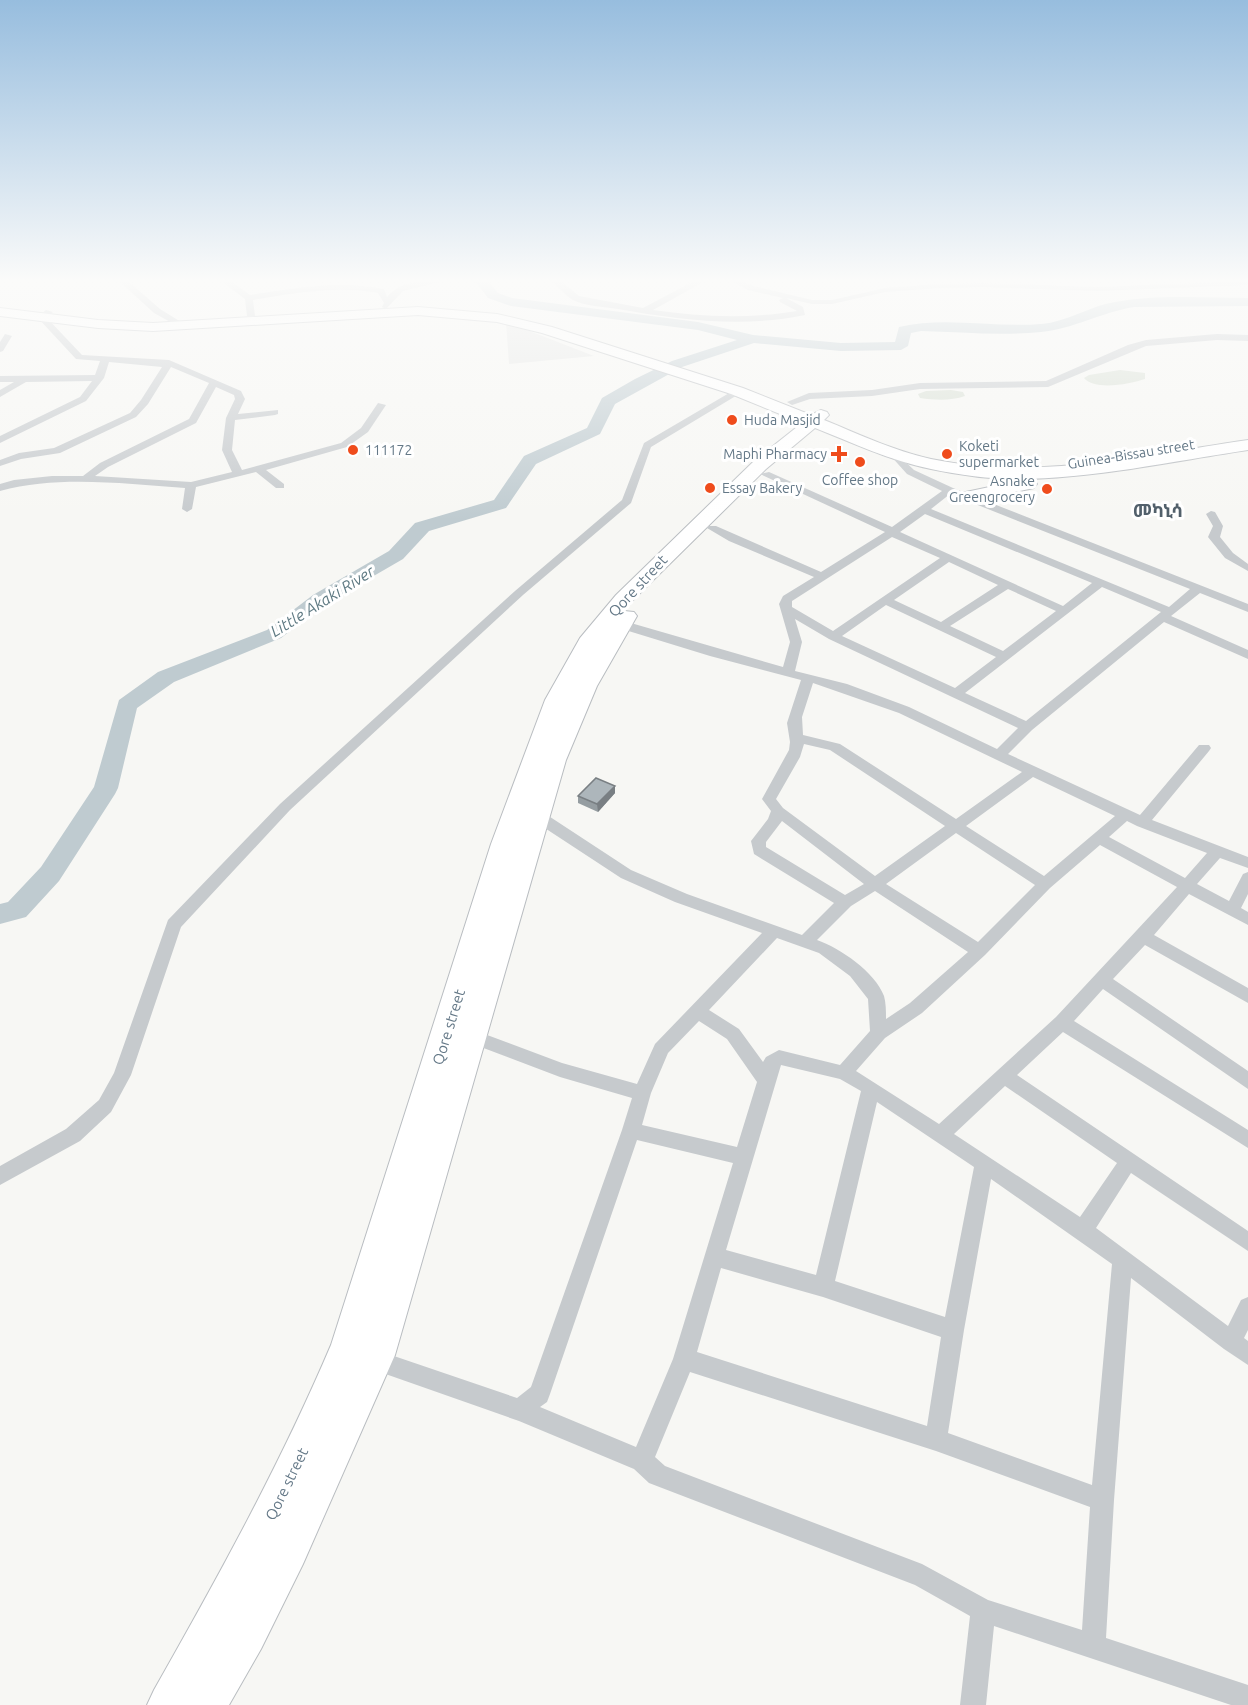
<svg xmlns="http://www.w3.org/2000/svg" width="1248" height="1705" font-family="Ubuntu,'Noto Sans Ethiopic',sans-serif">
	<rect width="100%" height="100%" fill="#f7f7f4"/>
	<polygon fill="#e5e6e5" points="506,322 594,356 509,364"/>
	<g fill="#d8dfd4">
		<path d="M1120,370L1145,373V379C1130,384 1095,391 1084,378L1089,375Z"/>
		<path d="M951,390L963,392L965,396C951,401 935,400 920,398L918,394L926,391Z"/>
	</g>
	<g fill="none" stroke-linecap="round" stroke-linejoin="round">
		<path fill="#bfcbd0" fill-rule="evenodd" d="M475,281H488L498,293L512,298L698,322L753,335L841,343L895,342L899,327C945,316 994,328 1041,324C1067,322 1090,306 1115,302C1158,294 1205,298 1248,298V306L1134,307C1102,312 1073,329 1041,332C1002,336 960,332 921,331L911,333L908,346L901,350L841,351L754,343L682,367L615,404L600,434L536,464L506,508L429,531L403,559L327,603L281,638L174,682L137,708L118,788L115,794L59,881L26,917L0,924V904L8,902L41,867L94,787L119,700L158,672L267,630L313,595L389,551L415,523L494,500L524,456L587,428L602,398L635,379L672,361L737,340L698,330L511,306L488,298Z"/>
		<g stroke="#b9bdc1" stroke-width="2">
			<g id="primary">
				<path d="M418,307L497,314L552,327L743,388L811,415L821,410L827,412L829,415L824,420C859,434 894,451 931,459C1036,481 1144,455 1248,440V450C1174,461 1091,479 1017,479C989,479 959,475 931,469C891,461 853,443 815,428L766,469L630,603L624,611L634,612L637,616L597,686L566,760L395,1355L303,1564L261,1649L229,1705H147L154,1690C218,1577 280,1465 331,1345L491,844L545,700L580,638L616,595L754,461L802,423L731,394L542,333L497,322L418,315L153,331L98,328L0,316V308L98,320L153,323Z"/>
				<polygon points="1028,479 1034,480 1037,484 1034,488 967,502 961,501 958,497 961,493"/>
			</g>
		</g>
		<g fill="#c6cacd" fill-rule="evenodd">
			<polygon points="119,281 128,281 160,309 181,322 174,324 154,313"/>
			<path d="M221,281H231L250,295C293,288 341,280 384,289L387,297C402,280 422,281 443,281L403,291L386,309L382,307L384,303L378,293C338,285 293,293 253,300L255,316L251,318L247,316L245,299Z"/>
			<path d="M552,281H561L579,296L643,308L694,281H705L653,310C701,317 748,319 797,311L780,302L779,300L783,298L748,290L731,281H742L754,286L812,300H832L885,288L940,284L983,283L1098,287L1248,281V285L1098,291L983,287L940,288L885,292L832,304H812L786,298L803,307L805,315C743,328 680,320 618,309C604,307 585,306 573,300C566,296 558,287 552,281Z"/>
			<path d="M46,310L53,312L46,317L82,355L169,360L241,391L245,399L238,414L278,410V414L275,415L235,420L232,450L242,470L341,443L361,428L378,403L386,405L368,432L347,447L266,470L284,484V488H276L256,472L196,487L192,509L187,512L182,509L185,488C124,484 60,475 0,491V484L14,480L52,476H83L100,463L189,419L209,383L171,367L148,404L136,417L60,453L21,459L0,466V460L19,453L54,448L130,413L141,400L162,367L109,362L104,378L86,401L0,443V436L80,397L92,381L26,382L0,397V390L14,382H0V376L95,375L100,361L76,359L37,317ZM216,387L234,395L235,399L226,418L222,450L232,472L191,482L95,476L108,467L196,423Z"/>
			<polygon points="5,334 12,336 3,351 0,352 0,342"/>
			<polygon points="1217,334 1248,335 1248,341 1217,340 1146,346 1048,387 920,389 872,396 810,399 792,405 787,402 809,393 872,390 920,383 1046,381 1128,345 1146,340"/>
			<polygon points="736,389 744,391 651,447 631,503 523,595 290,810 181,927 131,1075 111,1112 80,1141 0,1185 0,1166 66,1129 99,1100 114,1073 168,920 280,804 515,591 622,500 644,443"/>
			<path d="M894,451L914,470L953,488L1248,604V612L1200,593L1171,616L1248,650V659L1164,622L1032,730L1008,754L1140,815L1199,745H1209L1211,748L1209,751L1152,820L1248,857V868L1220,858L1197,884L1229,901L1243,874L1248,872V894L1241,908L1248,912V925L1189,894L1154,935L1248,988V1003L1145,945L1113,979L1248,1071V1089L1103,989L1074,1021L1248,1130V1148L1063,1032L1017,1075L1248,1231V1251L1131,1173L1096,1228L1228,1326L1241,1300L1248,1297V1330L1244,1338L1248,1341V1365L1224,1349L1131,1278L1114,1500L1106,1638L1248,1685V1705H1231L994,1626L986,1705H960L970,1616L915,1585L649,1483L634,1469L519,1421L377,1371L366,1362L363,1354L366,1346L374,1343L391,1355L517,1398L531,1387L622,1130L632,1098L560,1077L465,1041L462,1036L465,1031L471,1029L562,1063L637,1084L655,1044L762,933L675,902L621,878L528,817L526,813L528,809H538L631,870L687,894L802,935L834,903L754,854L751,841L768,819L771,811L762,799L789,750L790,742L787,723L801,680L710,656L609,625L607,622L613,618L617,619L783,667L790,642L779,604L783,596L814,577L729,541L707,528L708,526H716L821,572L885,532L760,474L769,472L892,527L942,491L907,474L889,454ZM950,494L1190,589L1169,607L931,509ZM925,514L1092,583L1063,606L900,532ZM892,537L940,558L833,631L792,607V601ZM949,562L998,585L941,622L894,600ZM1102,587L1161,612L1026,721L965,693ZM1008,589L1056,611L1003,651L950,626ZM886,605L996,657L955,688L842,636ZM795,619L829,639L1018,728L997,749L909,707L847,684L795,671L802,642ZM813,683L899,713L1022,772L956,819L840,744L803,735L802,717ZM804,744L830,750L945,826L875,876L783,808L776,799L800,757ZM1033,777L1115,816L1044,876L966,826ZM782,821L864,884L845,895L766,847V842ZM1127,821L1137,826L1207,853L1185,878L1109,837ZM956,833L1035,885L978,942L886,884ZM1100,845L1177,887L1056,1017L939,1124L856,1071L885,1038L922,1013L985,955L1050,888ZM875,891L968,952L910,1003L886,1019C886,1012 886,1003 884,996C875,972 840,948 817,940L851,906ZM777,938L819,953L850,976L868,999L870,1031L840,1065L779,1050L766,1057L763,1062L739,1029L709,1010ZM699,1021L727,1039L757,1082L737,1147L642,1125L651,1093L668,1053ZM781,1065L840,1079L861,1091L816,1275L726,1250ZM1005,1086L1117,1163L1080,1217L954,1134ZM877,1102L974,1167L945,1317L835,1281ZM637,1140L733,1163L673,1359L636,1447L540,1407L547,1402L550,1394ZM991,1179L1112,1264L1092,1485L948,1433L964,1330ZM721,1268L823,1297L941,1337L927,1426L697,1352ZM690,1372L936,1451L1090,1507L1082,1630L988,1600L922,1564L665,1466L655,1457Z"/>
			<polygon points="1211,511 1215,512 1223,526 1220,537 1233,553 1248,564 1248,571 1225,558 1208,537 1213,526 1206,514"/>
		</g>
		<use href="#primary" fill="#fff" fill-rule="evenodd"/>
	</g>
	<polygon fill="#959da1" points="615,786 615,793 598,812 578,803 578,796"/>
	<polygon fill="#797f83" points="615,786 615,793 598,812 597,804"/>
	<polygon fill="#adb6bb" stroke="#797f83" stroke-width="1.5" points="596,778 615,786 597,804 578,796"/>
	<linearGradient id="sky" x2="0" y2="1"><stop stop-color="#97bdde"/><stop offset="0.54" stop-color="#fbfbfa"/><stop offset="1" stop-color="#fbfbfa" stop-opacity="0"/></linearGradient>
	<rect width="1248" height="520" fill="url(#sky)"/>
	<g fill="#ef4c1c" stroke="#fff" stroke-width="2">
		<circle cx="732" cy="420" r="6"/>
		<circle cx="353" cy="450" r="6"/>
		<path d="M836 445h6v6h6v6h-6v6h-6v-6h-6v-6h6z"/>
		<circle cx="947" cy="454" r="6"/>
		<circle cx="860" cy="462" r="6"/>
		<circle cx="710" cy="488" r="6"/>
		<circle cx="1047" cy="489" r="6"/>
	</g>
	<g text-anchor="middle" stroke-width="6" stroke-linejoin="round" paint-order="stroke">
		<g font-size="14" fill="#647887" stroke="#fff" text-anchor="start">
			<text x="744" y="425">Huda Masjid</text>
			<text x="959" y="451">Koketi<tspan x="959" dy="16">supermarket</tspan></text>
			<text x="365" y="455">111172</text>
			<text x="827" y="459" text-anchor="end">Maphi Pharmacy</text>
			<text x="860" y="485" text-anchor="middle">Coffee shop</text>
			<text x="1035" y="486" text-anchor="end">Asnake<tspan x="1035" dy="16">Greengrocery</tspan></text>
			<text x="722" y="493">Essay Bakery</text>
		</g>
		<g font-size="14" fill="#647887" stroke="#fff">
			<text transform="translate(1131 454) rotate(-9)" y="5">Guinea-Bissau street</text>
		</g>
		<g font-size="15" fill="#647887" stroke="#fff">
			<text transform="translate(638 586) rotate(-47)" y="5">Qore street</text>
			<text transform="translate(449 1027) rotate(-73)" y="5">Qore street</text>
			<text transform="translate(287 1484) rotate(-64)" y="5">Qore street</text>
		</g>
		<g font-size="16" font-style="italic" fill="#5f7a83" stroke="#fff">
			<text transform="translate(322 601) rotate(-32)" y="6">Little Akaki River</text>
		</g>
		<g font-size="18" font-weight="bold" fill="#52606b" stroke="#fff">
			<text x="1158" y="517">መካኒሳ</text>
		</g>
	</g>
</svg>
